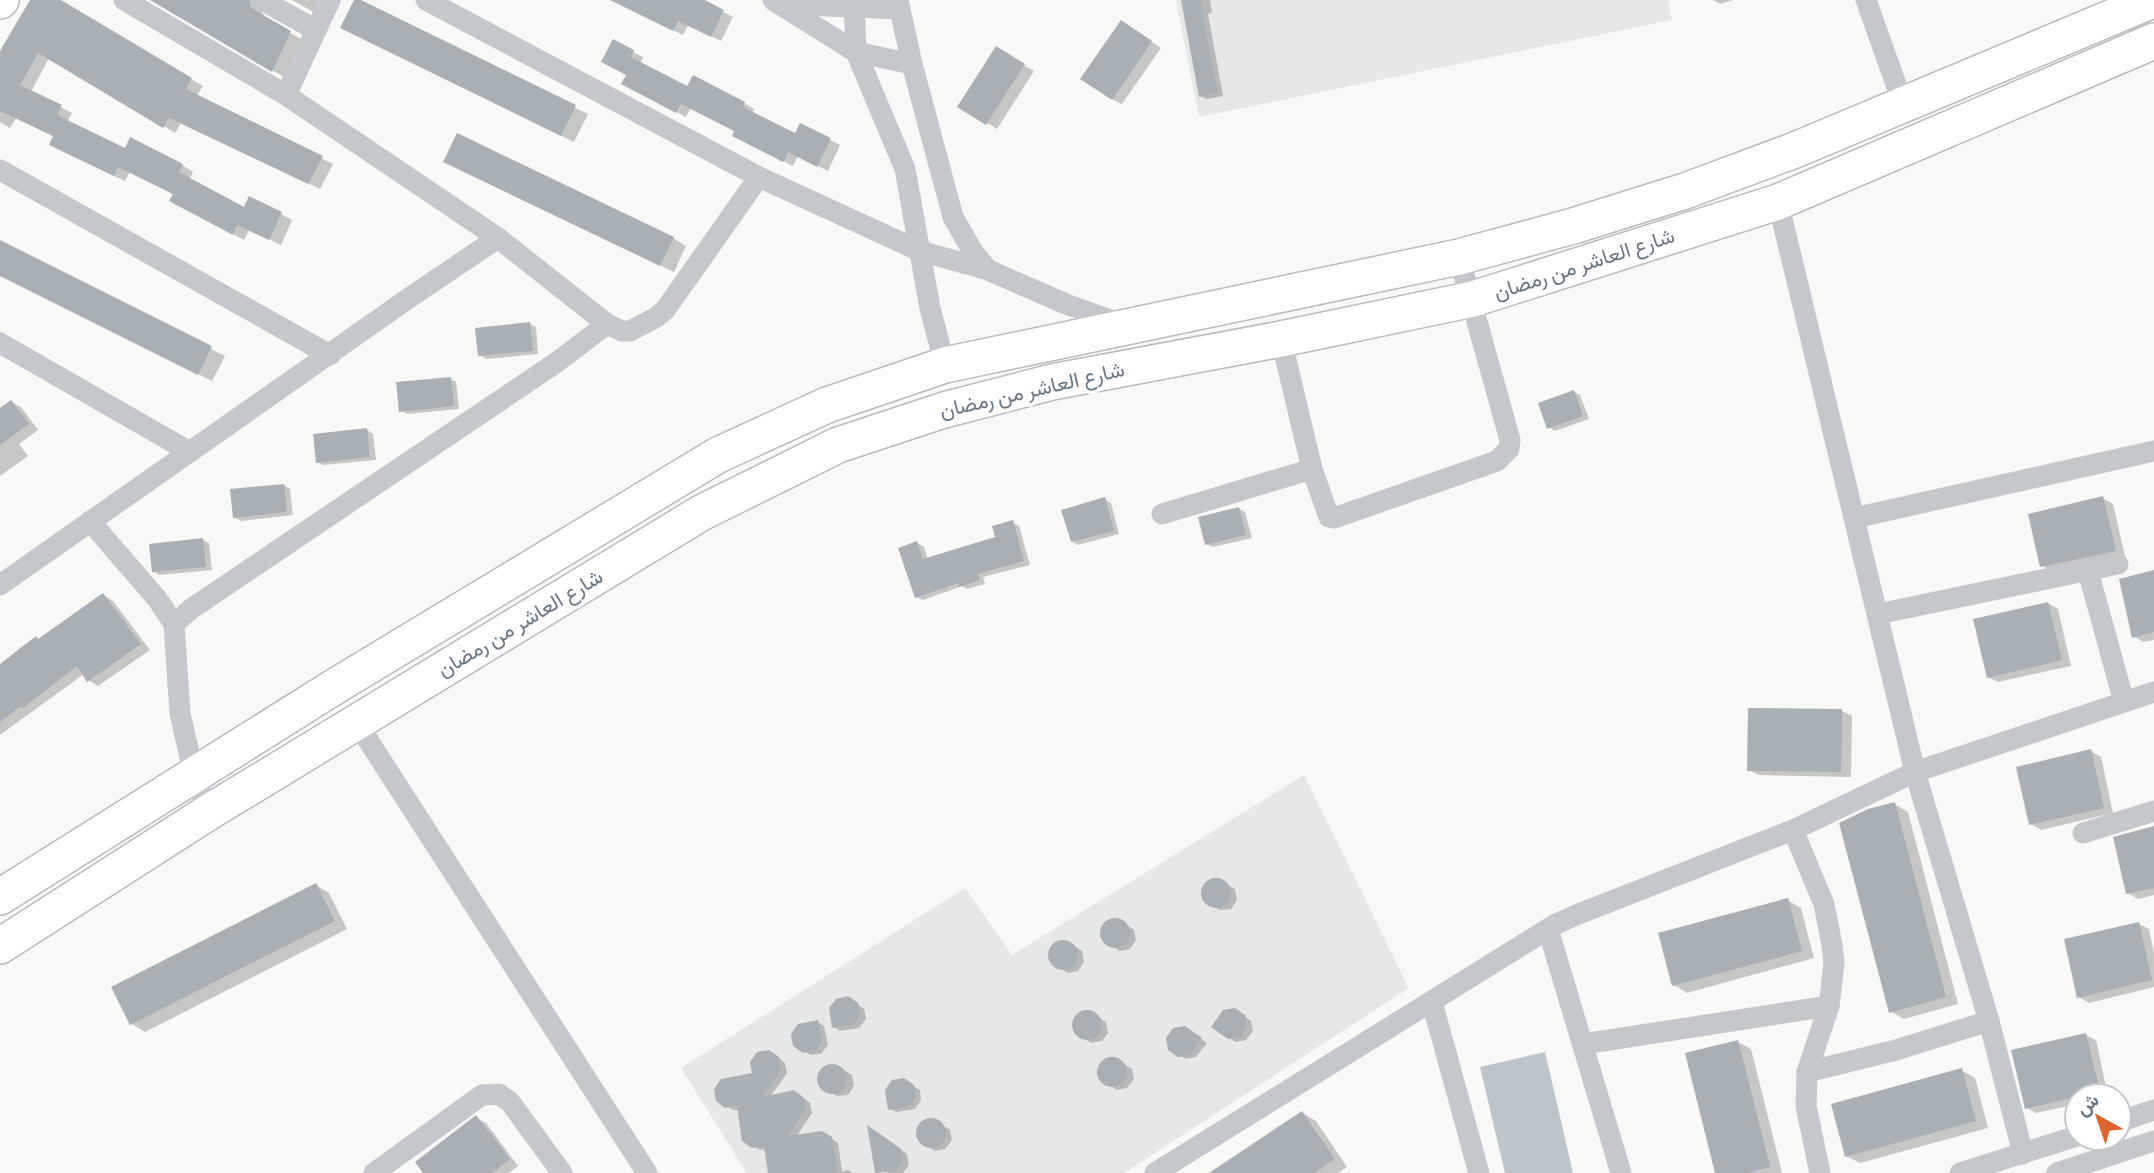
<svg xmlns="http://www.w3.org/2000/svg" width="2154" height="1173" font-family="'Source Sans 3',Vazirmatn,sans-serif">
<rect width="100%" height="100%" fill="#f8f8f6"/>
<g fill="#e6e7e7">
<path d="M1176 0H1668L1672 20 1199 117Z"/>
<path d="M1304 775 1409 988 1124 1173H747L681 1068 965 888 1012 955Z"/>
</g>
<path fill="#bcc5cb" d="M1545 1052 1573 1173H1505L1480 1067Z"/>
<g fill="#0003">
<path d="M32 0H57L203 86 196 97 333 164 320 189 181 123 175 133 49 58 31 92 72 113 67 122 126 150 182 165 193 172 190 179 245 209 250 198 281 214 292 220 281 245 249 230 244 240 183 207 175 194 130 172 125 181 62 151 55 137 16 118 10 128 0 122V54Z"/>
<path d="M153 0H262L260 9 266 19 301 39 284 77Z"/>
<path d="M292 0H321L315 13Z"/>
<path d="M356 0 588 114 574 142 356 35Z"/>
<path d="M627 0H701L733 17 721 41 688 25 683 35 634 11Z"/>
<path d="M1183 0H1210L1212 13 1208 14 1223 96 1207 99 1201 96Z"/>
<path d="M1713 0H1733L1720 4Z"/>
<path d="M1131 28 1161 48 1122 104 1112 99Z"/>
<path d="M613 42 643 57 640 64 687 88 744 103 754 109 752 113 796 135 801 125 840 145 828 171 798 156 793 166 744 141 737 131 691 108 686 117 633 89Z"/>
<path d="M996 49 1034 71 997 129 960 107Z"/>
<path d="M458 169 673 238 686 246 674 272Z"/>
<path d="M0 242 225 356 212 381 0 275Z"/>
<path d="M530 324 536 327 538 354 486 359 480 355Z"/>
<path d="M450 379 456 382 459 409 407 414 401 410Z"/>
<path d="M1574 392 1580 395 1589 419 1555 431 1549 427Z"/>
<path d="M11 402 21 407 38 430 19 444 28 456 0 476V410Z"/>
<path d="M367 430 373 434 376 460 323 465 317 462Z"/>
<path d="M284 485 290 489 293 515 241 521 234 517Z"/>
<path d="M2103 498 2113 504 2125 556 2052 571 2042 566Z"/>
<path d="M1104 499 1111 503 1119 534 1078 545 1072 541Z"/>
<path d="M1239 509 1245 512 1252 538 1213 547 1207 544Z"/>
<path d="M1012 522 1019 526 1030 565 983 577 985 584 967 589 962 586 923 600 916 597 917 543 924 547 928 560 997 538Z"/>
<path d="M203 540 209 543 212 570 159 575 153 571Z"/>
<path d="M2154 572V640L2143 642 2134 636Z"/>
<path d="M103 595 113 601 150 650 98 686 88 680 84 674 0 735V666Z"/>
<path d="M2048 603 2058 609 2071 666 1998 682 1988 677Z"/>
<path d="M1842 711 1852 716 1851 777 1759 775 1749 770Z"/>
<path d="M2091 751 2101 757 2113 813 2041 830 2031 824Z"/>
<path d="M1894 804 1908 812 1958 1004 1904 1019 1890 1011Z"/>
<path d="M2154 828V895L2138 899 2128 893Z"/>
<path d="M1219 879 1235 889 1237 900 1231 909 1220 910 1204 900 1202 890 1208 881Z"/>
<path d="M316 885 329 893 347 929 145 1032 132 1024Z"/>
<path d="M1787 900 1801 908 1814 958 1687 993 1674 985Z"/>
<path d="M1118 919 1134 930 1136 940 1130 949 1120 951 1103 940 1102 930 1108 921Z"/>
<path d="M2139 924 2149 929 2154 953V987L2089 1003 2079 997Z"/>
<path d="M1067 941 1082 951 1084 962 1078 971 1068 973 1051 962 1050 952 1056 943Z"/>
<path d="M855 1002 864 1009 866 1019 859 1028 840 1031 834 1027Z"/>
<path d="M1090 1012 1106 1022 1108 1033 1102 1041 1091 1043 1075 1033 1074 1022 1080 1013Z"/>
<path d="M1242 1014 1251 1021 1253 1031 1246 1040 1236 1042 1229 1038Z"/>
<path d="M818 1022 824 1026 828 1045 821 1054 811 1055 804 1051Z"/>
<path d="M1191 1032 1207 1043 1196 1057 1186 1059 1179 1055Z"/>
<path d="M2086 1035 2096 1040 2108 1096H2077V1104L2036 1113 2027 1108Z"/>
<path d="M1738 1042 1751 1049 1782 1173H1717Z"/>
<path d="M776 1056 785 1063 787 1073 770 1097 801 1096 810 1103 812 1113 796 1137 828 1136 838 1143 842 1171 848 1170 853 1173H770L766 1149 760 1150 753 1146 739 1110H733L717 1100 754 1075Z"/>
<path d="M1116 1058 1132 1069 1134 1079 1127 1088 1117 1090 1101 1079 1099 1069 1105 1060Z"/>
<path d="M836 1065 852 1075 854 1086 848 1095 837 1096 821 1086 819 1076 825 1067Z"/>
<path d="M1961 1070 1975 1078 1988 1128 1860 1163 1846 1156Z"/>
<path d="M910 1084 920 1090 921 1100 915 1109 896 1112 890 1109Z"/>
<path d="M1302 1113 1316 1121 1347 1167 1338 1173H1213Z"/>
<path d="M476 1118 486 1123 518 1166 509 1173H425Z"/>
<path d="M934 1120 950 1130 952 1140 945 1149 935 1151 919 1140 917 1130 923 1121Z"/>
<path d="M874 1130 907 1154 909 1165 903 1173H888L876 1165Z"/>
</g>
<g fill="#a8b0b6">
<path d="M30 0H61L192 78 186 89 323 156 308 184 169 118 163 128 38 53 20 85 62 105 57 115 125 148 130 137 183 164 179 172 244 207 249 196 282 212 269 240 237 225 233 235 169 201 173 194 118 167 114 176 49 145 53 136 0 111V51Z"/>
<path d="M150 0H249L250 6 256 11 291 31 272 72Z"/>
<path d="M354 0H361L576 105 561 136 340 28Z"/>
<path d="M610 0H705L724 10 711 37 678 21 673 31Z"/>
<path d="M1181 0H1200L1218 93 1199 97Z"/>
<path d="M1121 20 1152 41 1112 100 1080 79Z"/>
<path d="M613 39 634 50 631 57 687 86 693 75 745 102 743 107 795 133 800 123 831 138 817 167 788 152 783 162 732 136 734 131 681 104 676 113 621 84 626 75 601 62Z"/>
<path d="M996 46 1025 64 986 125 957 107Z"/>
<path d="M457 133 674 237 660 266 443 162Z"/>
<path d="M0 240 212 346 198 375 0 276Z"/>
<path d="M530 322 533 351 478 356 475 328Z"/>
<path d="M451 377 454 406 399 412 396 382Z"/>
<path d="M1574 390 1583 416 1547 429 1538 403Z"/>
<path d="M11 400 29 424 0 445V408Z"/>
<path d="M367 428 370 457 316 463 313 434Z"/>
<path d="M284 484 287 512 233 518 230 489Z"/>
<path d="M2103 496 2116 551 2040 567 2028 514Z"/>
<path d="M1105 497 1114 531 1071 542 1061 510Z"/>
<path d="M1239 507 1246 535 1205 545 1198 517Z"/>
<path d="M1013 520 1024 561 978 574 980 580 959 587 958 583 915 598 898 548 917 541 923 559 995 537 992 526Z"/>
<path d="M203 538 206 567 152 572 149 544Z"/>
<path d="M2154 570V632L2132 638 2119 579Z"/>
<path d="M103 593 141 644 87 682 77 666 23 708 21 706 0 722V664L36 636 38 639Z"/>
<path d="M2048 602 2062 660 1987 678 1973 619Z"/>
<path d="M1748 708 1842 709 1841 772 1747 771Z"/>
<path d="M2091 749 2104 808 2029 825 2016 767Z"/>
<path d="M1895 802 1946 997 1889 1013 1839 823 1868 809Z"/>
<path d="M2154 826V888L2126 894 2113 837Z"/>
<circle cx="1216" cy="893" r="15"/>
<path d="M316 883 335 921 130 1025 111 987Z"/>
<path d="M1788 898 1802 951 1672 986 1658 933Z"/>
<circle cx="1115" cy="933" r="15"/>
<path d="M2139 922 2152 980 2077 998 2064 939Z"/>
<circle cx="1063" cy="955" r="15"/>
<path d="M848 996 858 1003 860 1015 853 1025 832 1028 829 1008 836 999Z"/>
<path d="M1235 1008 1245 1015 1247 1027 1240 1037 1228 1039 1211 1027 1223 1010Z"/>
<circle cx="1087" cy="1025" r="15"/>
<path d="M818 1020 822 1041 815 1051 803 1053 793 1046 791 1034 798 1024Z"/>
<path d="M1185 1026 1202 1038 1190 1055 1178 1057 1168 1050 1166 1038 1173 1028Z"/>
<path d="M2086 1033 2100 1091 2025 1109 2011 1050Z"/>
<path d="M1738 1040 1770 1167 1748 1173H1715L1685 1053Z"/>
<path d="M769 1050 779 1057 781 1069 762 1097 794 1090 804 1098 806 1109 788 1136 822 1131 832 1137 838 1173H768L764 1146 752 1148 742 1141 737 1106 725 1108 716 1101 714 1089 721 1079 752 1073 750 1062 757 1052Z"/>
<circle cx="1112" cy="1072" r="15"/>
<circle cx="832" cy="1079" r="15"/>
<path d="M1962 1068 1976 1121 1845 1157 1831 1104Z"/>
<path d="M904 1078 914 1085 916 1096 909 1106 888 1110 885 1090 892 1080Z"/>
<path d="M1302 1111 1335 1159 1314 1173H1209Z"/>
<path d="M476 1115 510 1159 492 1173H423L415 1162Z"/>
<circle cx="931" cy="1133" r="15"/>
<path d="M867 1125 901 1149 903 1161 896 1171 875 1173Z"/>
</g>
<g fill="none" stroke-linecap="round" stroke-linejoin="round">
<defs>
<g id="primary">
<path d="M0 1 1 0"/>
<path d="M0 897 334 687 718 455 827 405 945 365 1459 257 1573 226 1685 191 1795 150 2153 0"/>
<path d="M0 946 209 812 701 513 838 445 944 410 1052 382 1281 339 1473 299 1778 202 2154 41"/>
</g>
</defs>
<use href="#primary" stroke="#b7bbbf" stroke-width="38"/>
<g stroke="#c4c7cb" stroke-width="21">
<path d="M124 0 286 95 498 238"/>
<path d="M262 0 316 30"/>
<path d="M426 0 759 177 920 251 988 270 1066 304 1124 325"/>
<path d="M773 0 856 52 912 64"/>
<path d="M854 0 856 52 905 169 930 308 945 365"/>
<path d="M898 0 912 64 953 217 973 252 988 270"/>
<path d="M1866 0 1903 104"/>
<path d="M781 4 900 9"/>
<path d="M286 95 330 0"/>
<path d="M0 170 330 355"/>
<path d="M1778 202 1915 772 1989 1021 2023 1154"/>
<path d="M1281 339 1312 469 1329 517 1334 518 1497 461 1509 449 1510 440 1459 257"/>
<path d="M0 343 190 452"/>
<path d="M1162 514 1312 469"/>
<path d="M1854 518 2154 451"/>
<path d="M90 521 158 600 174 624 180 713 194 775 209 812"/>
<path d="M2088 571 2124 702"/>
<path d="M0 585 409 298 498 238 607 324 622 331H630L655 318 665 310 759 177"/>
<path d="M1878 614 2118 564"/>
<path d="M174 624 191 609 557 362 607 324"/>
<path d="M357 723 647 1173"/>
<path d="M2083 833 2154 811"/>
<path d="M1548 929 1621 1173"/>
<path d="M1432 1002 1479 1173"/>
<path d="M1583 1044 1829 1006"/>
<path d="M1807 1072 1896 1050 1989 1021"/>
<path d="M2119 1122 2154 1110"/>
<path d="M374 1173 482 1095 499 1094 510 1102 562 1173"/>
<path d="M1155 1173 1556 924 1576 915 1793 830"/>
<path d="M1820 1173 1806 1106 1807 1072 1829 1006 1834 963 1832 945 1824 904 1793 830 1915 772 2154 692"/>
<path d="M1960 1173 2077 1136"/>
<path d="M2057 1173 2154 1141"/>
</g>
<use href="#primary" stroke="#fff" stroke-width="35"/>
</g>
<g text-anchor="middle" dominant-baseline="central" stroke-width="7" stroke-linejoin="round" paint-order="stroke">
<g font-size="21" fill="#687685" stroke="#fff">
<text transform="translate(1584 264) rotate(-18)">شارع العاشر من رمضان</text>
<text transform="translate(1032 390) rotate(-13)">شارع العاشر من رمضان</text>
<text transform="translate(520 623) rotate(-31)">شارع العاشر من رمضان</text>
</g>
</g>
<g transform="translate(2098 1117) rotate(320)"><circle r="33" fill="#ffffff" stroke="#c3c8ce" stroke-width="2"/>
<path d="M0-5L12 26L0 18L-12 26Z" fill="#dd6531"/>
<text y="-10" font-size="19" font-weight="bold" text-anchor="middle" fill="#687685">ش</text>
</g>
</svg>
